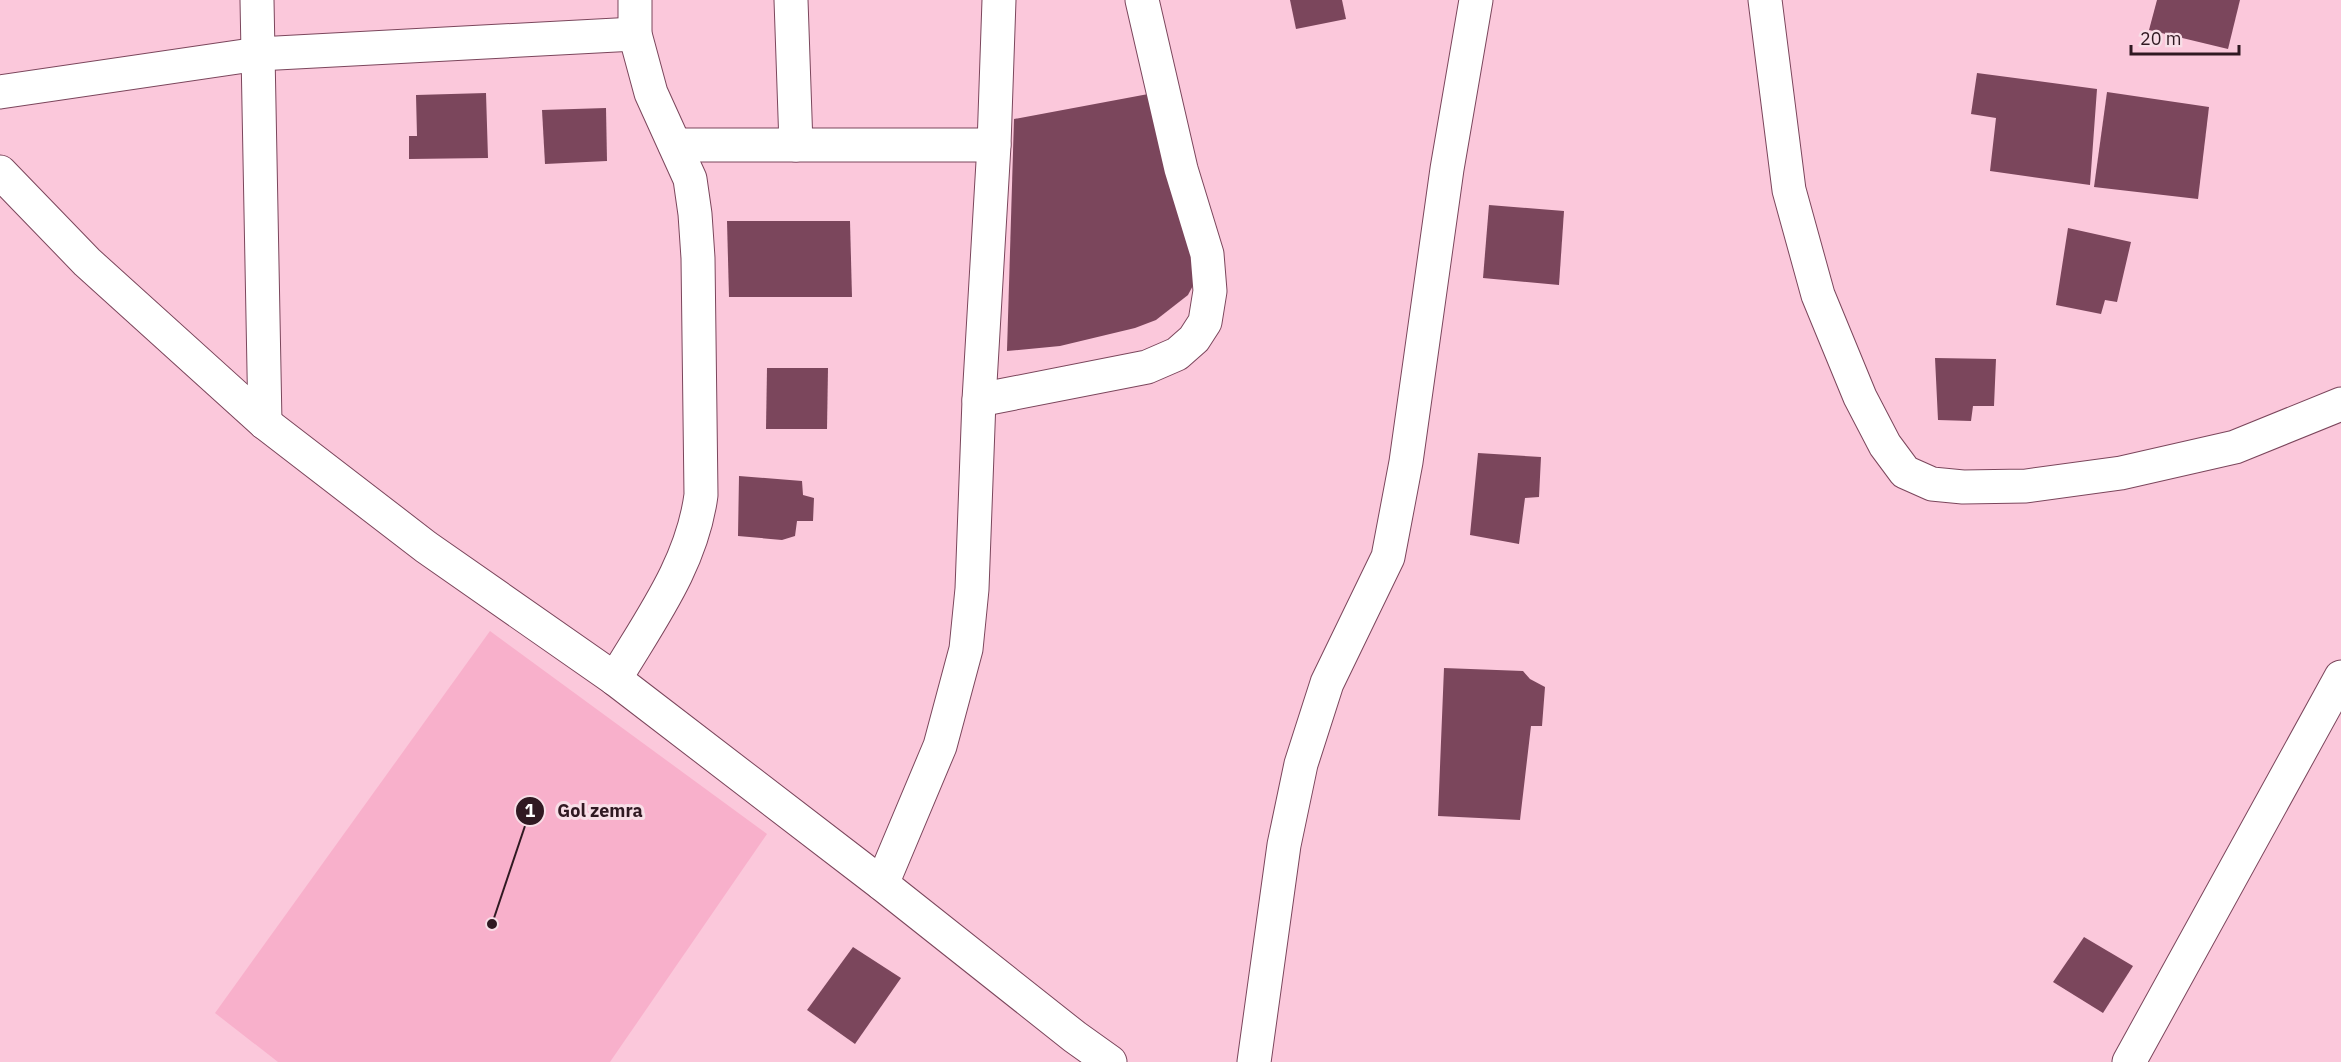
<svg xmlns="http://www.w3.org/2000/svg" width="2341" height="1062" font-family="'IBM Plex Sans',sans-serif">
<rect width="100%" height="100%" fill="#fbc8db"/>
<path fill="#f8b0cb" d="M490 631 767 834 610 1062H278L215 1013Z"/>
<g fill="#7b465c">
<path d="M1290 0H1342L1346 19 1296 29Z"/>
<path d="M2157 0H2240L2228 49 2149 30Z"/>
<path d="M1977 73 2097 89 2090 185 1990 171 1996 118 1971 114Z"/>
<path d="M1159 92 1197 278 1188 295 1156 320 1135 328 1060 346 1007 351 1014 119Z"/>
<path d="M2107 92 2209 107 2198 199 2094 187Z"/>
<path d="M486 93 488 158 409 159V136H417L416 95Z"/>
<path d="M606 108 607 161 545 164 542 110Z"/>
<path d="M1489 205 1564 211 1559 285 1483 278Z"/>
<path d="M727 221H850L852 297H729Z"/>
<path d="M2068 228 2131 242 2117 302 2105 300 2101 314 2056 305Z"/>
<path d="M1935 358 1996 359 1994 406H1973L1971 421 1938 420Z"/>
<path d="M767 368H828L827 429H766Z"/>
<path d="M1478 453 1541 457 1539 497 1525 498 1519 544 1470 535Z"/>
<path d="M739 476 802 481 803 495 814 498 813 521H797L795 536 782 540 738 536Z"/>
<path d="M1444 668 1523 671 1530 679 1545 687 1542 726H1531L1520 820 1438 816Z"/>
<path d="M2084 937 2133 966 2103 1013 2053 982Z"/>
<path d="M853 947 901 978 855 1044 807 1010Z"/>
</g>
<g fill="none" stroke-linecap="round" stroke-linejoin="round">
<defs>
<g id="street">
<path d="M257 0 265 423"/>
<path d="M791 0 796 145"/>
<path d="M1765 0 1789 190 1818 295 1860 397 1885 445 1905 472 1932 484 1963 487 2026 486 2121 473 2235 447 2341 404"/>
<path d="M0 92 258 54 635 34"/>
<path d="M675 145H994"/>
<path d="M0 172 87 262 265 423 426 547 615 679 882 884 1075 1037 1110 1062"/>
<path d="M979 400 1147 367 1177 354 1194 339 1205 322 1210 291 1207 254 1181 169 1142 0"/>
<path d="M615 679C650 620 692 564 701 495L698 258 695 214 690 179 651 93 635 34V0"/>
<path d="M882 884 940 746 966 649 972 589 979 400 994 145 999 0"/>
<path d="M1254 1062 1284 845 1301 764 1327 683 1388 557 1406 462 1447 169 1476 0"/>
<path d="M2129 1062 2341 677"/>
</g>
</defs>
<use href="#street" stroke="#7b465c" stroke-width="35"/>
<use href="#street" stroke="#fff" stroke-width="33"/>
</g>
<path fill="none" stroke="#301922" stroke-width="2" d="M492 924L530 811"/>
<g fill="#301922" stroke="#f8dee7" stroke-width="2">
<circle cx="492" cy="924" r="6"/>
<circle cx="530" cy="811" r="15"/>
</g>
<g font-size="18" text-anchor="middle" font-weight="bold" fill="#fff">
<text x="530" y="817">1</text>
</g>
<g font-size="18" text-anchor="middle" font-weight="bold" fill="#301922" stroke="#f8dee7" stroke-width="6" stroke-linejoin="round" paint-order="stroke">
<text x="600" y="817">Gol zemra</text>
</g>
<path d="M2131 45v9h108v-9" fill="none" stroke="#301922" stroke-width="3"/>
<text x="2140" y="45" font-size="18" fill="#301922" stroke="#f8dee7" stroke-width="4.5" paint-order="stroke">20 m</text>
</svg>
